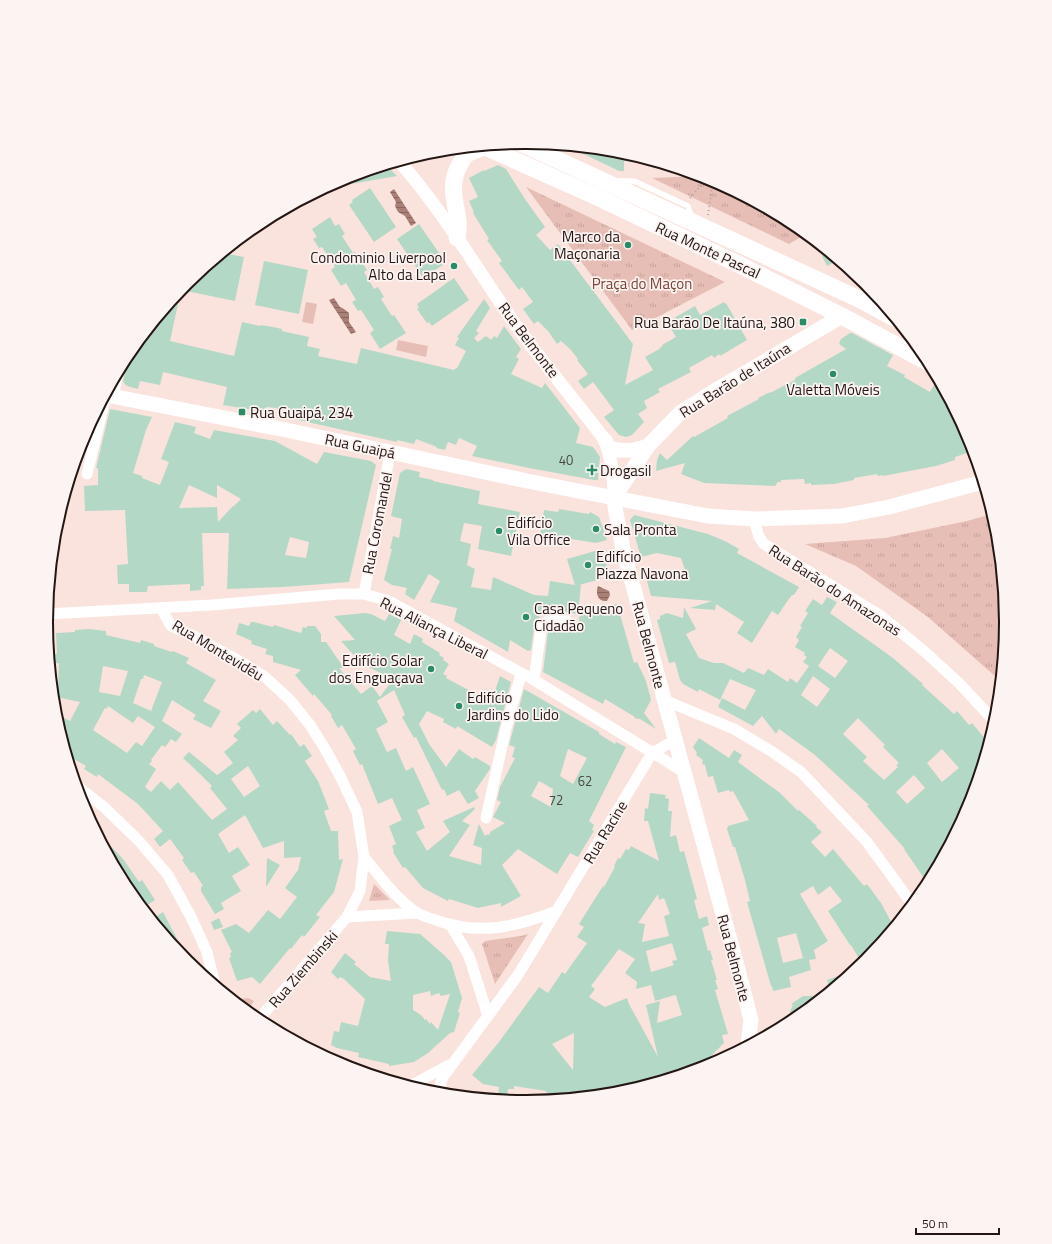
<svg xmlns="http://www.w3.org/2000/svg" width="1052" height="1244" font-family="'Titillium Web',sans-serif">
<defs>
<pattern id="park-tufts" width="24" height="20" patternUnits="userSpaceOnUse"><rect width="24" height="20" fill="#e7beb5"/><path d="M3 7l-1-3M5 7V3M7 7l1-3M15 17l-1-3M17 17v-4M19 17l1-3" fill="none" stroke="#c6a39b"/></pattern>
<pattern id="water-rules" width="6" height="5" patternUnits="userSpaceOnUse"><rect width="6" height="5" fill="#a97f76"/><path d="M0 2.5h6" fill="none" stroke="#896760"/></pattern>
</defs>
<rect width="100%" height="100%" fill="#fae3dd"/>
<g fill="#e7beb5">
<path d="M306 302 317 304 313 324 302 322Z"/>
<path d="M398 340 428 346 426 357 396 350Z"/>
</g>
<g fill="url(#park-tufts)">
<path d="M701 176 710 179 793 223 806 234 789 244 652 178Z"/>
<path d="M526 187 725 282 632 330Z"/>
<path d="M992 514 997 529 1006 622 1000 682 996 677 928 617 856 566 805 544 885 538 967 521Z"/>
<path d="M374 884 390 900 369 901Z"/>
<path d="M528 934 495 984 482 944 485 941 521 936Z"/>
<path d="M248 998 254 1001 247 1011 241 1006 239 999Z"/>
</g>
<g fill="url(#water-rules)">
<path d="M394 189 416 223 411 226 405 216 398 212 395 206 396 202 390 192Z"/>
<path d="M334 298 340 307 344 309 349 313V322L356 332 351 334 329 300Z"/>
<path d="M598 586 609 591 610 595 607 601C598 602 595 594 598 586Z"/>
</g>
<g fill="#b4d8c6" fill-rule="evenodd">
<path d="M569 146 620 151 643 158V160L624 161V171H619L569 147Z"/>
<path d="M386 165 397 176 334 187 333 184 343 178Z"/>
<path d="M498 165 506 169 525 199 545 227 536 235 550 250 558 244 633 344 625 385 653 370 645 357 661 348 660 347 663 346 662 345 676 337 667 322 695 306 700 315 724 302 725 304 726 303 747 340 720 356 719 354 714 358 712 355 689 368 691 372 658 389 660 392 644 401 647 408 638 414 644 422 632 435 626 437 619 435 604 417 614 410 593 382 584 389 578 381 588 374 577 360 578 359 571 350 561 341 557 344 548 331 538 321 534 324 523 309 533 302 522 287 519 290 499 263 502 261 487 240 489 239 473 213 474 212 469 201 478 197 469 178 484 170V171Z"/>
<path d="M370 188 396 227 374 242 349 205 353 202 352 200Z"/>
<path d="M330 217 335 226 339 224 345 234 342 236 353 253 355 252 367 270 364 272 374 289 378 287 384 297 381 299 392 316 394 315 406 333 380 349 370 333 374 330 361 310 358 311 352 302 356 300 346 283 341 286 331 270 335 267 322 247 319 248 313 239 317 237 312 229Z"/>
<path d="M419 224 446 263 427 275 426 274 422 276 397 239Z"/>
<path d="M814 240 834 257 838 260 827 266Z"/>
<path d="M223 253 244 257 235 301 181 290 170 341 234 356 242 322 260 326 261 325 273 327 282 329V331L309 337 307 346 320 349 318 356 357 364 361 348 454 370 456 368H457L466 351 455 345 459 338 457 337 484 299 490 308 476 331 479 333 474 338 478 342 486 336 491 340 494 336 497 338 504 326 521 349 516 357 519 359 511 374 542 388 545 383 556 397 580 428 576 443 593 447 600 457 598 480H594L529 468 472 456 477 446 459 438 456 445 448 442 445 450 436 448 437 447 416 439 414 444 397 440V442L285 417 286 411 276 408 266 407 265 412 223 405 227 387 163 372 160 385 140 381 138 389 127 386 123 382 130 351 187 282Z"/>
<path d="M264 261 308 270 299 314 255 305Z"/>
<path d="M454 278 469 300 432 326 429 322 427 323 417 309 419 308 417 304Z"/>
<path d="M850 333H852L893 355 887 366 905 375 904 377 930 392 934 385 944 390 970 439 973 451 955 457V460L936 466 883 476V475L878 476 877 474 854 478V480L834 484 811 485V483L805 484 804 479 781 480V482H778L775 486 704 483 681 474 685 463 656 471 657 460 660 453 667 460 693 436 694 437 728 418 727 416 759 399 758 398 768 393 772 392 795 380V378L846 349 839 344 841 339Z"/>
<path d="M110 409 152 417 146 430 133 473 142 476V478L160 485 169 462 161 459 175 422 196 427 194 433 210 439 214 430 275 441 317 464 324 452 371 461 376 465 349 582 283 587 227 589 229 533H202L204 586H201V590L190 591V584L148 586 147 592H129V584H118L117 565 128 564 125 510 85 511 84 486 98 485V468H96ZM189 485 217 498V485L241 499 234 506H235H233L218 522 217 507 179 508ZM290 537 309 542 306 558 285 555Z"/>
<path d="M406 469 420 472 419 477 433 480V481L480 491 478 504 520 512 511 556 478 549 482 526 464 523 460 541 471 544 467 565 475 569 471 587 491 590 493 577 534 595 548 596 550 581 575 585 567 559 602 549 608 571 599 573 601 579 579 585H581L578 614 542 608 539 619 534 628 531 650 528 651 510 640 508 652 454 621 457 608 430 602 440 581 429 574 414 600 405 594 407 588 392 585 384 580 392 549H390L393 536 399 538 402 519 391 516 400 473Z"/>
<path d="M559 509 589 514 590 512 599 517 607 540 596 543 540 534 544 510 558 512Z"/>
<path d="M634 515 708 534 725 541 739 549 737 553 799 587 794 595H792L786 603 778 615 772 611 752 643 737 633 744 622 716 604 715 610 690 608 712 601 651 596 646 577 664 576 686 573 681 558 657 553 641 557 630 520Z"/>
<path d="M827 597 837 602 830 613 893 658 923 684 922 685 954 714 957 711 969 725 972 723 987 741 982 745 986 751 969 806 928 884 904 849H905L867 806 869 805 815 755 779 729 776 734 762 716 753 726 718 707 722 698 745 710 756 690 730 679 720 700 699 689 698 692 683 684 680 680 675 662 669 663 657 620 660 619V616L667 613 683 618 684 607 696 629 686 634 699 658 714 663H723L744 673 748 668 764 675 768 669 788 682 790 678 797 683 809 666 803 662 807 657 804 655 805 653 795 647 799 640 796 637 802 627 800 626 808 613 805 611 813 599 822 605ZM830 648 848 661 835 678 818 666ZM813 676 830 689 817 707 801 695ZM858 718 885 745 883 747 899 763 896 765 898 767 884 780 863 761 867 757 843 734ZM942 749 959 768 942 782 927 763ZM914 775 925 788 907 804 896 792Z"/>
<path d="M617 604 634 663 637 662 646 681 651 700 644 713 656 729 640 719 634 718 635 717 605 699 603 704 543 672 548 631 550 628 577 632 580 614Z"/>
<path d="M365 613 371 614 385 621 389 614 401 620 394 635 410 644 414 634 423 639 422 642 440 653 439 655 444 658 443 660 449 664 443 674 447 676 446 678 491 702 500 676 511 682 496 740 492 747 457 726 456 729 443 722 444 719 427 711 419 724 429 744 446 767 459 749 473 759 475 757 490 766V769L475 791 479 798 468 804 459 790 447 796 444 789 442 790 416 737 414 738 402 717 405 715 394 690 377 701 388 722 376 729 387 752 396 748 406 771 413 767 430 804 417 810 425 828 416 832 427 851 450 832 443 821 474 807 475 809 462 821 470 825 449 856 481 865 482 848 473 845 479 824 485 836 488 834 490 835V832L505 823 493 817 501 802 497 800 500 787 515 758 512 757 515 747 509 745 524 689 599 732V734L615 744 616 742 626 747 589 821 594 825 592 830 594 831 578 857 570 853 557 874 518 849 502 865 521 896 501 907V903L478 908 449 899 448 901 423 888 405 867 403 868 393 852 394 851 392 846 396 844 389 826 402 820 392 798 378 804 362 764 360 765 353 751 356 749 342 725 338 728 331 716 332 715 314 694 313 696 295 675 301 670 273 662V656L265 654 267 649 251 644 252 641 236 634 239 623 249 626 251 622H254L273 627 274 625 301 633 303 627 307 628V626H315L321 634V642H326L344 668H339L361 694 372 686 380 697 393 679 362 664 341 641 355 640 334 616ZM568 749 587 758 573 784 560 776ZM539 781 553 789 551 807 531 796Z"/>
<path d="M89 629 106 631V635L140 643 141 640 154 644V646L172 652 173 651 189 658 186 663 216 680 203 701 221 711 211 728 193 719 196 715 172 700 162 721 182 734 176 742 171 739 165 747 162 745 151 760 152 761 149 764 156 769 145 787 151 792 161 781 170 790 178 782 212 820 227 809 210 788 212 786 198 772 183 758 189 752 217 775 220 773 233 763 224 752 238 740 233 736 241 728 237 724 253 710 256 713 260 709 273 725 277 721 290 735 291 734 300 747 304 744 312 756 305 761 318 781 329 809 324 811 331 831H338L339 860 343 859 334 892 316 915 320 917 304 937 302 935 291 949 290 948 260 984 252 977 237 981 229 958 231 957 230 953 232 952 221 930 236 924 249 933 268 910 280 919 297 897 285 888 298 870 301 857 284 858V841L263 848 245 815 218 834 229 853 238 847 250 865 232 876 241 891 221 903 224 909 215 914 201 891V887L203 886 194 872 191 873 182 860 184 858 170 839 160 847 154 839 163 831 138 804 98 774 97 777 84 769 86 766 67 755 55 713 70 721 80 702 61 698 55 710 53 688 58 689 59 663 50 664 49 654H57L56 633 75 632V630ZM103 666 128 671 120 696 99 692ZM144 675 162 682 151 711 133 703 141 679H143ZM108 706 133 723 138 716 155 727 142 746 136 742 127 753 93 730 105 708 107 709ZM248 766 260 786 244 797 231 779Z"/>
<path d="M699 738 729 758 734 750 742 755 738 762 780 793 798 811 799 810 817 826 816 827 822 832 811 842 825 857 833 849 864 886 867 884 881 903 894 927 862 964 851 945H850L828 911 842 901 830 886 818 895 813 886 800 894 828 941 814 950 816 959 809 960 811 970 789 977 791 987 773 991 772 986H771L747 902 750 901 745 880 735 847H733L727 829 728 826 749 820 733 791 730 792 729 790 718 793 713 776 708 777 705 765 702 764 703 760 696 755 697 753 693 747ZM796 933 803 958 783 963 777 938Z"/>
<path d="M650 793 666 795 665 798 669 799 668 811H672L670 837 676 835 680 852 684 851 697 899 694 900 699 919 707 916 709 925 702 928 708 951 710 950 713 960H711L717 980H715L718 989 715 990 728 1034 722 1035 724 1043 706 1061 709 1066 619 1093 570 1096 551 1094 546 1092V1091L514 1086V1089H508L507 1096 498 1094 499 1087 483 1084 472 1075 499 1042 539 987 548 993 562 972 565 974 587 943 577 937 584 927 579 924 603 886 604 887 615 867 614 866 618 858 620 859 626 849 629 850 631 846 659 861 648 821H644L645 808 648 809ZM658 894 659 900 664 898 670 914 664 916 669 936 642 942 645 924 638 923ZM672 943 677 960 672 961 674 965 651 972 646 951ZM619 949 635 959 625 973 637 982 636 989 651 985 655 1001 675 995 676 996 682 1015 657 1023 660 1001 646 1005 658 1057 629 1004 627 998 605 1007 589 997 595 989 591 986ZM574 1033 573 1070 552 1044Z"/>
<path d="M102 837 123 859 139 882 142 880 155 900 143 908 127 888 100 839Z"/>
<path d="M267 858 280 865 266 887Z"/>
<path d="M163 912 184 952 181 954 152 919Z"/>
<path d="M219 918 223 927 214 930 211 922Z"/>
<path d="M387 931 420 934 443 954 451 962 462 998 458 1012 460 1013 454 1032 450 1033 428 1053 414 1062 389 1066V1064L358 1057 359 1053 337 1048 331 1045 334 1031 339 1032 341 1022 358 1026 365 999 344 979 340 977 338 979 331 972 345 953 356 962 354 964 370 977 391 981 388 961 389 944H385ZM430 991 431 996 439 993 441 996 450 994 438 1030 431 1022 430 1024 426 1019 425 1020 421 1015 413 1010V995Z"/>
<path d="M852 971 853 972 830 991 827 980Z"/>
<path d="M803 996H812L819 1000 808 1008 802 1007V1013L791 1022 790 1011 793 1005 791 1004Z"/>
</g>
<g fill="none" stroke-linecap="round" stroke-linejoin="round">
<g stroke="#b6a29d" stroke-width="2" stroke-dasharray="1 3" stroke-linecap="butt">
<path d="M690 198 707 178"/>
<path d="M708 215 713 180"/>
</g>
<path stroke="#fff" stroke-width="5.5" d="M617 181H634L688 206 692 218"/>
<g stroke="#fff" stroke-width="11">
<path d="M87 474 106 395"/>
<path d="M754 519 759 537 764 544 881 616 924 651 960 684 995 722"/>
<path d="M364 594 390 453"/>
<path d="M161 608 171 626 194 636 243 663 265 677 290 700 310 725 324 747 340 776 357 812 364 857 360 891 347 917 258 1020"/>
<path d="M47 614 212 605 339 594H364L389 601 534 680 684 772"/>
<path d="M534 680 541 629C546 617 556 620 567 621"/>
<path d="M664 700 734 729 771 751 801 772 867 842 912 904"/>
<path d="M652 753 675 740"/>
<path d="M77 786 104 807 138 840 168 875 191 917 207 952 215 985"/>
<path d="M486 818 506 728 521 674"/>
<path d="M364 857C380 876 395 898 416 912 422 916 429 918 436 920 479 936 515 927 557 911"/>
<path d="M347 917 417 913"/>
<path d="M451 926 469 956 488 1016"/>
<path d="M410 1086 449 1065"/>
<path d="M440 1094 441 1082 443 1077 518 975 652 753"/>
</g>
<g stroke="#fff" stroke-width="13">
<path d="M399 161C444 212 478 271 517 327 545 365 576 402 605 440 612 460 614 476 614 498"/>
<path d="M112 396 117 374"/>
</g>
<g stroke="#fff" stroke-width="15">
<path d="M106 395 286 430 527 481 708 516 754 519 842 516 889 507 983 482"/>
<path d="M605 440 609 448C623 452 634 451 648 446"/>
<path d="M614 498 616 513 623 549 735 958 751 1020 748 1045"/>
<path d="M614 498 648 446 680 413 711 393 842 316"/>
</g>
<g stroke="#fff" stroke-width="17">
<path d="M521 143 861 300 894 318"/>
<path d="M483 146 595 196 738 264 842 316 929 363"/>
<path d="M457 238C463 212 444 192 460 164 462 161 464 156 467 154 472 151 479 149 485 147"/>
</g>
</g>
<g fill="#298c66" stroke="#fcf4f2" stroke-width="1.5">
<circle cx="628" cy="245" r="4"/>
<circle cx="454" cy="266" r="4"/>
<rect x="799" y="318" width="8" height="8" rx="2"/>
<circle cx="833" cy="374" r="4"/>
<rect x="238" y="408" width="8" height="8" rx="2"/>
<path d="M590 464h4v4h4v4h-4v4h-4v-4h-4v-4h4z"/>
<circle cx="596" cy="529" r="4"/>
<circle cx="499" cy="531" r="4"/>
<circle cx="588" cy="565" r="4"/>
<circle cx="526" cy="617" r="4"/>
<circle cx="431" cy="669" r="4"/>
<circle cx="459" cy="706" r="4"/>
</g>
<g text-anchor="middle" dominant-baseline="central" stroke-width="3.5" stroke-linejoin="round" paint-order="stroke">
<g font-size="13" fill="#484640">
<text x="566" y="460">40</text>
<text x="585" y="781">62</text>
<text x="556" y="800">72</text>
</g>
<g font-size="15" fill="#241613" stroke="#fcf4f2" text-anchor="start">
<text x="620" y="236" text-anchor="end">Marco da<tspan x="620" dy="17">Maçonaria</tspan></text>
<text x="446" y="257" text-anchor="end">Condominio Liverpool<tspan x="446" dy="17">Alto da Lapa</tspan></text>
<text x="795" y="322" text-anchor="end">Rua Barão De Itaúna, 380</text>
<text x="833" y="389" text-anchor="middle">Valetta Móveis</text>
<text x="250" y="412">Rua Guaipá, 234</text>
<text x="600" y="470">Drogasil</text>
<text x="507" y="522">Edifício<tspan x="507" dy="17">Vila Office</tspan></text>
<text x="604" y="529">Sala Pronta</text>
<text x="596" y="556">Edifício<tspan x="596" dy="17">Piazza Navona</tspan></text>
<text x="534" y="608">Casa Pequeno<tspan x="534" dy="17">Cidadão</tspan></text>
<text x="423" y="660" text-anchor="end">Edifício Solar<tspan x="423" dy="17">dos Enguaçava</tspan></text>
<text x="467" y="697">Edifício<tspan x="467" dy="17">Jardins do Lido</tspan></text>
</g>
<g font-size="15" fill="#241613" stroke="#fcf4f2">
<text transform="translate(708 250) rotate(25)">Rua Monte Pascal</text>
<text transform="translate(529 340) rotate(53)">Rua Belmonte</text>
<text transform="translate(735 380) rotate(-32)">Rua Barão de Itaúna</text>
<text transform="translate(360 446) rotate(12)">Rua Guaipá</text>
<text transform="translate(377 523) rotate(-79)">Rua Coromandel</text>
<text transform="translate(835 590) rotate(33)">Rua Barão do Amazonas</text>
<text transform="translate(434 628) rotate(27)">Rua Aliança Liberal</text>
<text transform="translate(649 645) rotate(75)">Rua Belmonte</text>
<text transform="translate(218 650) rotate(31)">Rua Montevidéu</text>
<text transform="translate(605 832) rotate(-59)">Rua Racine</text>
<text transform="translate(734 958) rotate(75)">Rua Belmonte</text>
<text transform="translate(303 969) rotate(-49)">Rua Ziembinski</text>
</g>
<g font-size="15" fill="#7d4337" stroke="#fcf4f2">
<text x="642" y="283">Praça do Maçon</text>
</g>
</g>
<path d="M0 0H1052V1244H0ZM53 622a473 473 0 1 1 946 0a473 473 0 1 1-946 0Z" fill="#fcf4f2" fill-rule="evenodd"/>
<path fill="none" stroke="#241613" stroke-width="2" d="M53 622a473 473 0 1 1 946 0a473 473 0 1 1-946 0Z"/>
<path d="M916 1228v6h83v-6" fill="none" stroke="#241613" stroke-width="2"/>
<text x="922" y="1228" font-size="12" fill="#241613" stroke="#fcf4f2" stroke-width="3" paint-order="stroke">50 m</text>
</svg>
